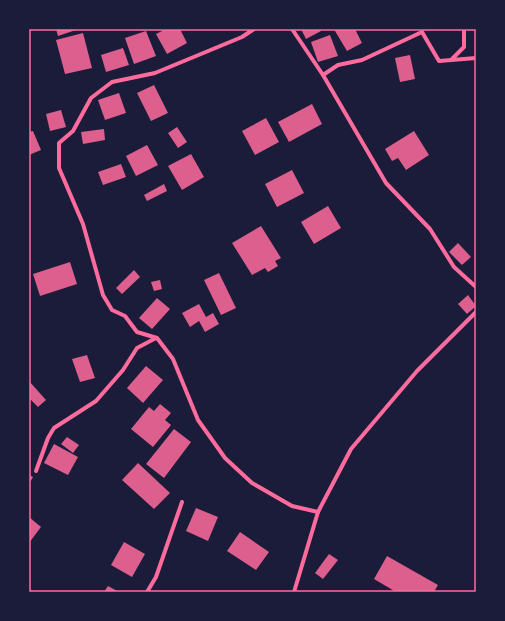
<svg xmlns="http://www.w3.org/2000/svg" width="505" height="621" font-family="Overpass,sans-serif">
<rect width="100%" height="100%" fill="#1b1b3a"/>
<g fill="#dd5f8e">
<path d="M56 29H79L58 36Z"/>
<path d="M166 29H180L187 43 167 54 156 34Z"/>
<path d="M301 29H320L321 31 306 39Z"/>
<path d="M339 29H355L362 43 347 51 335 31Z"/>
<path d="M146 31 156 56 134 64 125 38Z"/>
<path d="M83 33 92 68 65 74 56 40Z"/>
<path d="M330 35 338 56 318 62 311 42Z"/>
<path d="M123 48 129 65 106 72 101 55Z"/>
<path d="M410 55 415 79 400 82 395 58Z"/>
<path d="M154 85 168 113 151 121 137 93Z"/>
<path d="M119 93 126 113 105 120 98 100Z"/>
<path d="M312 104 322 124 289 142 278 122Z"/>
<path d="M61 110 66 127 50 131 46 114Z"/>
<path d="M266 118 279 142 255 155 242 131Z"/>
<path d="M177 127 187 142 178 148 168 133Z"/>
<path d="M104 129 105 140 83 144 81 132Z"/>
<path d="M33 131 41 150 29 155V132Z"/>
<path d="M414 131 429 155 406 170 398 158 392 161 385 149Z"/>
<path d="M147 145 158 165 136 176 126 156Z"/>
<path d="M191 154 204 177 182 190 168 166Z"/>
<path d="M121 164 126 177 103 185 98 172Z"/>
<path d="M292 170 304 193 277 207 265 184Z"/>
<path d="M164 184 167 191 147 201 144 195Z"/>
<path d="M328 206 341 228 314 244 301 222Z"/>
<path d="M261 226 281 258 275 261 278 266 268 272 265 268 252 275 232 243Z"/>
<path d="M458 243 471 257 462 265 449 252Z"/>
<path d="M70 262 77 284 40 296 33 274Z"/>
<path d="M134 270 140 277 122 294 116 288Z"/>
<path d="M219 273 236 308 221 315 204 280Z"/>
<path d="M160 280 162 289 154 291 151 282Z"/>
<path d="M468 295 476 306 467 314 458 304Z"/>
<path d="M157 298 170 309 152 329 139 318Z"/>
<path d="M199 304 206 317 213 313 219 324 205 332 199 321 190 327 182 313Z"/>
<path d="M87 355 95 378 80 382 72 359Z"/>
<path d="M146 366 163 380 143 403 127 388Z"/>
<path d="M29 381 46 400 38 407 29 398Z"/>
<path d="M160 404 171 413 165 420 171 425 153 447 131 429 149 407 154 411Z"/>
<path d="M174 429 191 442 164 478 146 464Z"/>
<path d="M67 437 79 445 73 453 61 444Z"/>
<path d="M54 444 78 457 68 475 44 463Z"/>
<path d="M138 463 170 493 154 509 122 480Z"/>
<path d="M29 475 33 477 29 484Z"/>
<path d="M196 508 218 517 208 541 186 531Z"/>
<path d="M29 517 41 527 29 543Z"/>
<path d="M240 532 269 552 256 570 227 551Z"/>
<path d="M124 542 145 554 132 577 111 565Z"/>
<path d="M329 554 338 560 323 579 315 573Z"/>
<path d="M387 556 438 585 434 592H396L374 579Z"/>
<path d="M108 586 119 592H104Z"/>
</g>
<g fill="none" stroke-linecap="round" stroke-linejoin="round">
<g stroke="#ff6b9d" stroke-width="4">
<path d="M254 29 242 37 155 73 112 82 91 98 73 131 59 143V168L83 224 103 295 112 310 125 316 137 332 157 338 173 359 198 420 225 458 252 483 292 506 318 512"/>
<path d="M292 29 323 75 386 183 430 229 454 267 476 287"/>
<path d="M452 59 464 47V29"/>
<path d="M323 75 338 65 362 60 422 32 439 61 476 58"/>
<path d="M36 471 48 438 54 428 96 401 123 370 137 348 156 338"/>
<path d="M29 592H30"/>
<path d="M147 592 156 577 182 502"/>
<path d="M294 592 318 512 351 449 417 371 476 312"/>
</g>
</g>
<rect width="505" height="621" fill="none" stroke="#1b1b3a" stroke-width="60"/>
<rect x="30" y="30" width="445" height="561" fill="none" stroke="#ff6b9d" stroke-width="1.5"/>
</svg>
